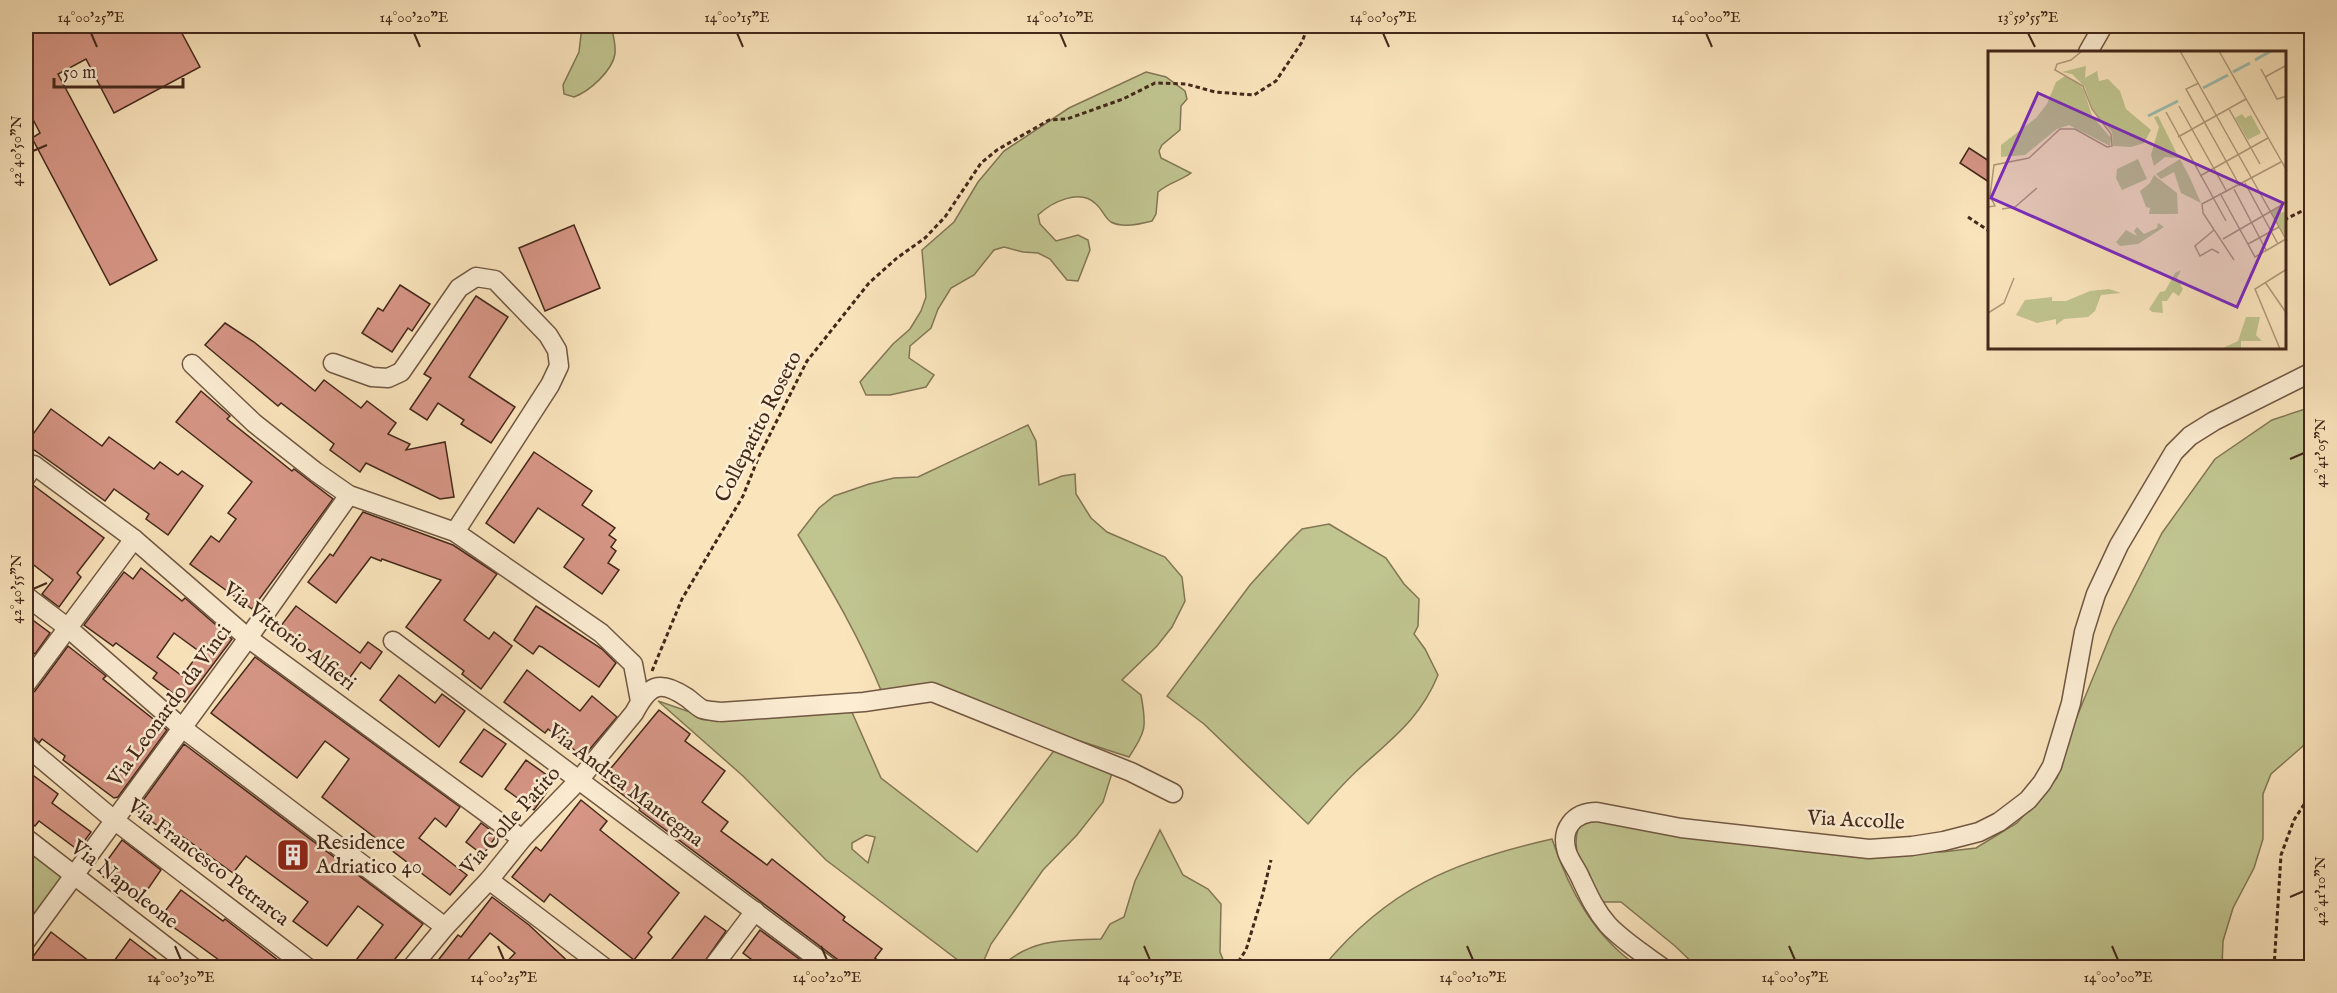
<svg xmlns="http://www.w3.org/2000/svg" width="2337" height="993" font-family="'IM FELL English',serif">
<rect width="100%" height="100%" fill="#fae4bc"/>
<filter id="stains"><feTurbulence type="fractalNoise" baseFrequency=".00333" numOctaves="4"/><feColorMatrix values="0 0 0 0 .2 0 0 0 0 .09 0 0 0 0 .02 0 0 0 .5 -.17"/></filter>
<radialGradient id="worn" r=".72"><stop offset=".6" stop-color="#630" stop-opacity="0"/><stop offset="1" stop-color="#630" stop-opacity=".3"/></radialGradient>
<g fill="#c0c48f" stroke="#827654" stroke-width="1.5" fill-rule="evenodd">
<path d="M582 26H611C613 34 616 44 615 54 612 71 590 91 574 97L564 94 563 85 579 52Z"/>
<path d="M1146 72 1166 77 1185 91 1187 99 1181 106 1180 130 1162 145 1159 151 1161 158 1191 173C1180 181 1168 183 1158 192L1156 214 1152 221C1141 224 1122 228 1111 222 1105 218 1102 209 1096 204 1080 188 1052 202 1038 215L1040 224 1056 241 1078 235 1088 240 1090 250 1078 281 1067 280 1050 259 1038 253 1023 252 1004 247 994 250 974 275 951 288 938 309 931 328 910 346 909 358 934 375 926 387 890 395H866L860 382 893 344 910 329 921 311 926 297 922 250 954 222 978 182 1004 151 1069 108Z"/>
<path d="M2311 407V728L2303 746 2271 774 2263 794V839L2254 868 2233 908 2223 941 2222 967H1697L1675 946 1621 902H1598C1584 878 1566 844 1583 818L1847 852H1942L1976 848 2017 823 2057 778 2071 731 2113 629 2162 533 2215 459 2272 420Z"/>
<path d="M1028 425 1036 441 1039 485 1062 476 1075 474 1076 494 1091 518 1107 532 1165 557 1182 577 1185 601 1172 627 1157 646 1122 680 1141 695C1147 728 1146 730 1129 757L1071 738 1000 710 883 695C860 638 830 587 798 535L819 508 834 496 869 484 894 478 918 477Z"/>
<path d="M1329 524 1386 558 1404 584 1419 599 1418 626 1414 634 1425 649 1438 675C1421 717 1394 737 1361 767 1342 784 1325 804 1308 824L1204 724 1167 696 1250 585 1288 543 1302 529Z"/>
<path d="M658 701 687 711 715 715 851 710 881 778 977 852 1056 748 1112 773 1103 802 1077 835 1043 870 991 944 981 967H967L826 860 743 776ZM866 835 875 837 868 863 852 849V843Z"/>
<path d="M1160 830 1183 875 1208 889 1221 904 1220 952 1226 967H1001C1030 939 1062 940 1101 939L1110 924 1124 917 1135 881Z"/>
<path d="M1552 839C1569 890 1594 937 1639 967H1323C1388 888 1455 861 1552 839Z"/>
<path d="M26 844 68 876 26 934Z"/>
</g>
<g fill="#d79686" stroke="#43281a" stroke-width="1.5" fill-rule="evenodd">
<path d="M26 26H178L200 67 114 113 86 59 58 74 157 260 110 285 32 138 40 133 26 106Z"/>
<path d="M1969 148 1989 161V182L1960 163Z"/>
<path d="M574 225 600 288 545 311 519 248Z"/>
<path d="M400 285 430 304 412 331 408 328 392 352 362 333 378 308 383 311Z"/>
<path d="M476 296 508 317 469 377 515 407 491 443 461 424 464 420 438 403 427 420 410 409 431 378 424 374Z"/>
<path d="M225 323 254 342 315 391 324 380 361 408 367 401 396 423 388 434 410 444 406 450 445 442 454 497 440 499 366 463 360 472 330 450 334 444 281 403 278 406 205 345Z"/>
<path d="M201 391 230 416 227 419 292 471 294 469 333 499 252 609 190 564 211 536 219 542 236 519 228 513 252 482 176 422Z"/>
<path d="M51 409 102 446 109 437 154 469 160 462 178 475 182 471 203 486 168 535 146 519 149 514 114 489 105 501 26 444Z"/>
<path d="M534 452 592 491 582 505 615 528 609 535 616 540 611 547 616 551 608 563 619 570 602 594 564 567 584 539 538 508 514 543 486 523Z"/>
<path d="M33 485 104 538 77 573 81 577 59 607 42 594 53 580 26 559V492Z"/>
<path d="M363 512 453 545 497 574 464 620 489 639 494 632 512 646 481 689 462 674 464 671 406 627 441 580 382 559 381 561 371 557 336 603 308 582 330 554 333 556Z"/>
<path d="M141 568 182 601 185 598 232 639 185 702 153 678 157 673 116 643 113 646 84 625 124 572 133 579ZM174 633 200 652 182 676 157 657Z"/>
<path d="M296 606 360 653 368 642 382 652 370 669 361 662 348 680 280 627Z"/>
<path d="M536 606 602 649 616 663 599 687 542 647 539 646 533 654 514 640Z"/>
<path d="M26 615 50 633 35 654 26 647Z"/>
<path d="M68 646 106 676 103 679 167 730 118 797 114 798 63 760 65 756 42 739 39 743 33 737 26 735V697L35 691Z"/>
<path d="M255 657 460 807 446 827 435 818 419 838 467 875 450 895 322 797 349 759 325 741 297 778 211 713Z"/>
<path d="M527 670 580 711 592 696 617 717 583 757 548 729 545 733 504 702Z"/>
<path d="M399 675 435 703 442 694 465 711 439 747 380 700Z"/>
<path d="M659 710 690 734 685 741 725 771 702 802 728 822 721 831 767 865 772 859 845 917 843 920 882 949 875 958 888 968H849L639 810 640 808 602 779Z"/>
<path d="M484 729 506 744 482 777 460 762Z"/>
<path d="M184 744 423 924 395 959 401 964 400 968H350L383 925 358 906 327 946 293 921 308 902 246 856 233 873 179 834 176 839 136 810Z"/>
<path d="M526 760 555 781 534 810 505 789Z"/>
<path d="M26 770 58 794 52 803 91 832 78 850 39 821 35 826 26 819Z"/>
<path d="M581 800 607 821 600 830 679 893 648 933 652 937 634 960 550 894 544 902 512 877 536 847 541 851Z"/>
<path d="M481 823 497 835 483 855 466 842Z"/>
<path d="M122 840 161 870 139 902 98 873Z"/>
<path d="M181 890 223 921 225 919 288 968H230L186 936 160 918Z"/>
<path d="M492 897 529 925 575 968H501L515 953 490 933 461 968H432L458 935 461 937Z"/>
<path d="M705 916 726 931 700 968H665Z"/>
<path d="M760 930 802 961 798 968H763L743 953Z"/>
<path d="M51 932 98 968H45L32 958Z"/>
<path d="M130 939 168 968H109Z"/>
</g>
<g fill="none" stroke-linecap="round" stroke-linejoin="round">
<defs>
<g id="minor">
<path d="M2088 52 2103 26"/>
<path d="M333 363 372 377 388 378 401 372 459 288 476 277 495 280 548 335 557 350 559 366 550 385 455 532"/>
<path d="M192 364 254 423 316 472 349 495 455 532 601 633 633 664 640 701"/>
<path d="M26 477 34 465 134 539 248 638 522 839"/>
<path d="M26 596 68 628 181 727 445 927"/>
<path d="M393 641 830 968"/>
<path d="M26 684 134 539"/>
<path d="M26 746 114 820 308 968"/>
<path d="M26 838 194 968"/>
<path d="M489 880 605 968"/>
<path d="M26 941 248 638 349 495"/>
<path d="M411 968 445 927 489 880 522 839 579 780 634 713C649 685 659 679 686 697 691 700 696 706 702 709 707 711 715 711 721 712L864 702 932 692 1131 772 1173 793"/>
<path d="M712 968 755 911"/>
<path d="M1663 968C1645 955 1623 941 1608 925 1595 910 1588 894 1580 877 1576 868 1570 861 1567 852 1560 830 1573 812 1597 812L1681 828 1869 849 1912 846 1944 841 1979 832 1999 822 2028 800 2042 783 2052 766 2071 703 2084 632 2096 594 2119 545 2174 452 2190 436 2214 421 2312 372"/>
</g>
</defs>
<use href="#minor" stroke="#715742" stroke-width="21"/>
<g stroke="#43281a" stroke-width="3" stroke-dasharray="4.5 3" stroke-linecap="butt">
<path d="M1968 217 1989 231"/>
<path d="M2284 220 2312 206"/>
<path d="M652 671 682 599 743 496 759 456 807 361 869 283 897 258 925 238 945 217 981 163 997 150 1049 120 1067 119 1123 99 1155 83 1186 84 1215 92 1254 95 1276 81 1302 42 1308 26"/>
<path d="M1234 968 1246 950 1262 897 1271 860"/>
<path d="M2274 968 2281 855 2294 820 2312 792"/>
</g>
<use href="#minor" stroke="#fcedd3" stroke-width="18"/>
</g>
<path fill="none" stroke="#43281a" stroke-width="2" d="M91 33 97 47M414 33 420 47M737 33 743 47M1060 33 1066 47M1383 33 1389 47M1706 33 1712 47M2028 33 2035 47M33 151 47 145M2290 459 2304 453M33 589 47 583M2290 897 2304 891M175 946 181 960M498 946 504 960M821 946 827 960M1144 946 1150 960M1467 946 1473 960M1789 946 1795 960M2112 946 2118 960"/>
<defs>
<symbol id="building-square" viewBox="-11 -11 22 22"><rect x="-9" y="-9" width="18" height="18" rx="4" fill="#8f2418" stroke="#fcedd3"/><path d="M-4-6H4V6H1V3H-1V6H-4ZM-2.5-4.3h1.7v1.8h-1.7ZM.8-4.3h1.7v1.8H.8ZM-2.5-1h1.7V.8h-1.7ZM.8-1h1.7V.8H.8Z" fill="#fff"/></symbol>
</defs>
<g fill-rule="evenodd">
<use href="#building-square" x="274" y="836" width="38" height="38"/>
</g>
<g text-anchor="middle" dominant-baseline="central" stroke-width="5" stroke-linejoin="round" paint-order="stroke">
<g font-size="21" fill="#43281a" stroke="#fcedd3">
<text transform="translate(759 427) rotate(-63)">Collepatito Roseto</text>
<text transform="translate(289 637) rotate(38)">Via Vittorio Alfieri</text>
<text transform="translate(170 706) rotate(-54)">Via Leonardo da Vinci</text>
<text transform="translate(625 786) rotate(37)">Via Andrea Mantegna</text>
<text transform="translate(511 821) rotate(-48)">Via Colle Patito</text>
<text transform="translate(1856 821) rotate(3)">Via Accolle</text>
<text transform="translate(208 863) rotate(37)">Via Francesco Petrarca</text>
<text transform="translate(124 885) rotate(38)">Via Napoleone</text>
</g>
<g font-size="21" fill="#43281a" stroke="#fcedd3" text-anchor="start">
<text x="316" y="843">Residence<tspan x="316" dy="24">Adriatico 40</tspan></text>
</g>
</g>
<g transform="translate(1988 51)">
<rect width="298" height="298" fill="#fae4bc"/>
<path d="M98 15 97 27 109 20 111 30 120 28 132 40 138 58 163 79 156 92 143 96 125 95 124 81 105 60 97 36 84 23 74 21ZM77 25 90 31 96 39 104 65 123 87 122 95 81 74 69 78 37 104 13 106V94L48 67 59 53 68 31ZM254 63 257 67 263 64 273 82 260 89 247 67ZM170 65 191 107 177 106 166 115 163 104 171 76 166 66ZM150 108 159 128 134 139 128 127 129 118ZM192 108 202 127 213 152 193 142 186 121 173 128 168 123ZM166 124 189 142 190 163H161L162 157 158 156 152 140 162 132ZM293 155V162L298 160 299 188 283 161ZM170 172 176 176 150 193 132 195 128 191 138 179 149 185 146 180 149 176 156 183 169 177ZM193 219 189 227 195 238 191 245 185 241 179 250H174L175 262 164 261 161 258 172 241 177 240 187 222ZM121 238 133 242 113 244 107 260 100 266 76 268 68 274V268L49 272 28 264 37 249 64 246V250H78L102 240ZM258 266H272L268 284 274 290H253V298H233L250 290Z" fill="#c0c48f"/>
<path fill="none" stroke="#9ebeb2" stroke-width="3" d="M267 9 283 0M245 21 262 12M215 37 240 24M160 65 190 50"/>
<path fill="none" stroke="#b1997b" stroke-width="1.5" d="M192 0 299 190M231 0 299 120M273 18 289 48 299 45M277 26 299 14M211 32 198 38 252 135M191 55 239 141M241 58 272 113M178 61 238 170M190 86 258 48M212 125 280 87M257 132 290 193M246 138 278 199M233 144 267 206 298 188M0 156 7 155 2 145 6 114 41 107 72 78H87L119 96 124 95 123 83 104 58 95 35 67 19 69 13 83 9 94 0M14 158 27 156 49 137M226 179 207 195 212 205 224 198 231 202M235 188 299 151M260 193 291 176M246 209 215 162 214 153 293 111M277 231 299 263M0 262 16 252 26 227M292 298 267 238 299 218"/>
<path fill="#7b2cbf" fill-opacity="0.15" stroke="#7b2cbf" stroke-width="3" d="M50 42 295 152 249 256 3 147Z"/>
<rect width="298" height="298" fill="none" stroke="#43281a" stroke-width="3"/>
</g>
<rect width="2337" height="993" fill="none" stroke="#fae4bc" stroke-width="66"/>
<path d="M54 78v9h129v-9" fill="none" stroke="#43281a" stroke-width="3"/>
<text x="63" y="78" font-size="18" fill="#43281a" stroke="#fcedd3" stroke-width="4.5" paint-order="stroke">50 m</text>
<rect x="33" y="33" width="2271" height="927" fill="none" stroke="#43281a" stroke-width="2"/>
<g font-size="15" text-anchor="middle" fill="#43281a">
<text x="91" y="22">14°00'25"E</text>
<text x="414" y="22">14°00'20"E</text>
<text x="737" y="22">14°00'15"E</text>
<text x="1060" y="22">14°00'10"E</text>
<text x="1383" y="22">14°00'05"E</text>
<text x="1706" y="22">14°00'00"E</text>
<text x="2028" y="22">13°59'55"E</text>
<text transform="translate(16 151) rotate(-90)" y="5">42°40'50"N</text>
<text transform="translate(2320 453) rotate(-90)" y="5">42°41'05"N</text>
<text transform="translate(16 589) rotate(-90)" y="5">42°40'55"N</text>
<text transform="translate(2320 891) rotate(-90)" y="5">42°41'10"N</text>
<text x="181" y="982">14°00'30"E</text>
<text x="504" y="982">14°00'25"E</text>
<text x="827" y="982">14°00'20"E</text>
<text x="1150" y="982">14°00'15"E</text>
<text x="1473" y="982">14°00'10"E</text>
<text x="1795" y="982">14°00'05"E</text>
<text x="2118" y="982">14°00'00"E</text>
</g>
<rect width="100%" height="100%" filter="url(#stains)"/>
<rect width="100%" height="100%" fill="url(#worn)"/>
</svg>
